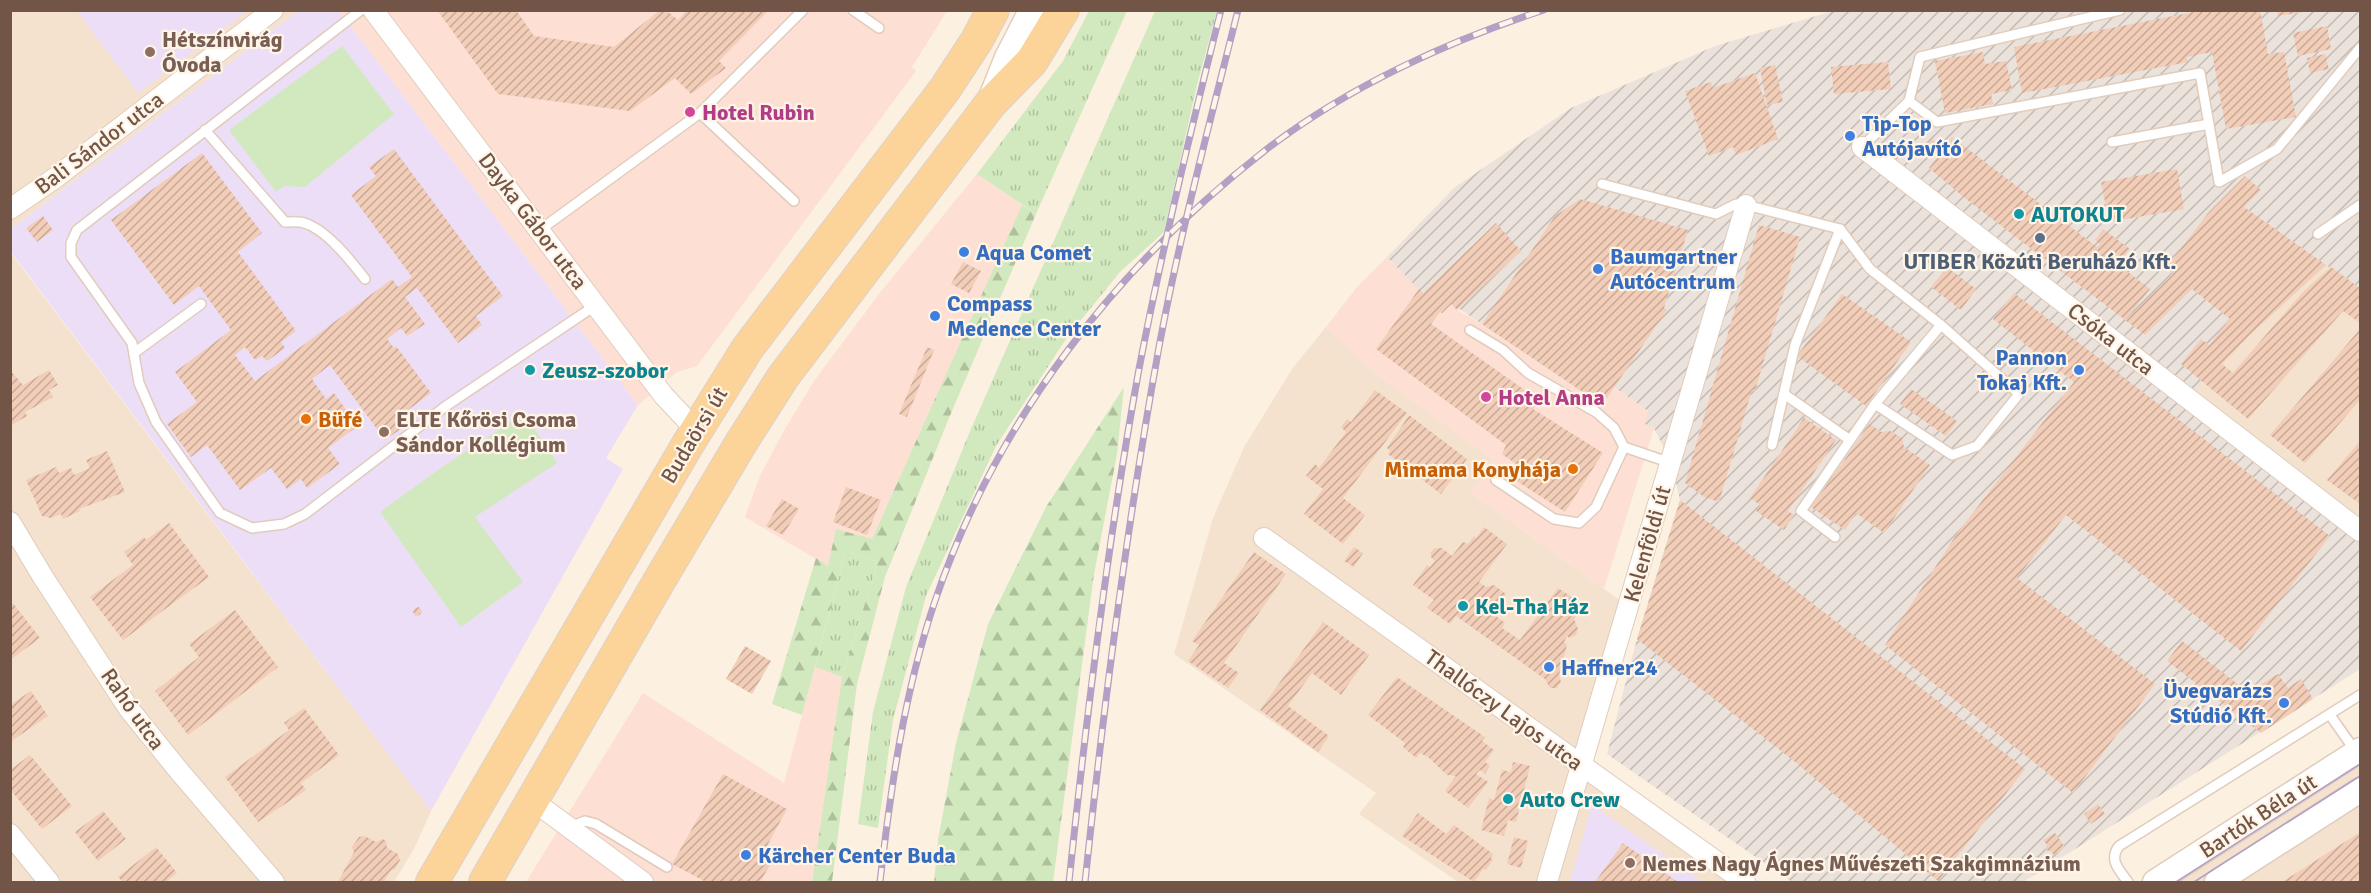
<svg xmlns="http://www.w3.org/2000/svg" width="2371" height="893" font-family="Signika,sans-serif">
<defs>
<pattern id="industrial-furrows" width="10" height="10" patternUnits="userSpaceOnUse" patternTransform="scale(1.5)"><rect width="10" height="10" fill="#ebe2dc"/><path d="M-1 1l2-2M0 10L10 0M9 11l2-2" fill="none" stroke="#c3bab4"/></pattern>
<pattern id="grass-tufts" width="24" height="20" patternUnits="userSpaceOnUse" patternTransform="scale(1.5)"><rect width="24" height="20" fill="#d2e9bf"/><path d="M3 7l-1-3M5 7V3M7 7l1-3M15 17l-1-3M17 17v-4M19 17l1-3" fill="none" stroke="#afc09d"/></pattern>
<pattern id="forest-firs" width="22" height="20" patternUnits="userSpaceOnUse" patternTransform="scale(1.5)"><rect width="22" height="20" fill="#d2e9bf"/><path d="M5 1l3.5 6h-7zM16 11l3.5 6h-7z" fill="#afc09d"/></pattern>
<pattern id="building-hatch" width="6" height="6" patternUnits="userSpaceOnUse" patternTransform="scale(1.5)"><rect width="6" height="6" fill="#f2cdb8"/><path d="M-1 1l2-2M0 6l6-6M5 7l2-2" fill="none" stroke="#c8a998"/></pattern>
</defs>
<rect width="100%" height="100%" fill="#fcf0e0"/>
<g fill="#f4e2cf">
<path d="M11 11H298L11 229Z"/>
<path d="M10 252 431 811 414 849 394 882H11Z"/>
<path d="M2326 265 2360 288V531L2188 398 2251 334Z"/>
<path d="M1326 327 1366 366 1493 460 1471 493 1629 607 1583 766 1745 882H1458L1359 814 1376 793 1174 654 1213 518 1244 447 1292 369Z"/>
<path d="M2360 750V882H2155Z"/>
</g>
<g fill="#fddfd4">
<path d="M339 11H947L912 67 916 71 697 366 677 372 638 405Z"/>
<path d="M977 174 1022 205 872 539 828 566 745 517 759 478 782 434 814 381 879 294Z"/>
<path d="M1387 257 1423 293 1451 304 1457 310 1482 324 1602 404 1614 387 1648 411 1654 428 1604 589 1471 493 1493 460 1366 366 1326 327 1357 287Z"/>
<path d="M815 667 842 677 812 882H526L643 693 784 783Z"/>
</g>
<path fill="url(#industrial-furrows)" d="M1833 11H2360V288L2326 265 2251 334 2188 398 2360 531V669L2023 882H1792L1607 754 1637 639 1680 500 1671 463 1654 428 1645 424 1648 411 1614 387 1602 405 1452 304 1442 313 1387 257 1454 188 1571 108 1715 46Z"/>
<g fill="#eddef8">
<path d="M77 11H247L138 93Z"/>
<path d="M298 11H339L638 405 606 458 623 469 431 811 11 252V229Z"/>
<path d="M1592 805 1703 882H1570Z"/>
</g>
<g fill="url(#grass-tufts)">
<path d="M1089 11H1127L1036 214 977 174 1063 61Z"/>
<path d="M1155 11H1217L1197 85 1164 232 1120 272 1068 336 996 446 926 596 893 720 878 828 858 824 873 712 906 587 971 429Z"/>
<path d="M846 551 878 562 842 677 815 667Z"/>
</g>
<g fill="url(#forest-firs)">
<path d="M1022 205 1036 214 949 418 885 577 857 684 832 882H812L842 677 878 562 846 551 802 715 772 704 816 558 828 566 836 529 872 539Z"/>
<path d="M1124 387 1117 454 1094 574 1053 882H934L938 840 956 743 988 624 1046 507Z"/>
</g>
<g fill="#d2e9bf">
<path d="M342 46 394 114 305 187 284 186 276 192 229 130Z"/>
<path d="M524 413 557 463 475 517 523 582 461 627 380 512 442 467Z"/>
</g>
<g fill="url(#building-hatch)">
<path d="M437 10H516L534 36 614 47 660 10H666L678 20 687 10H769L719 61 726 68 691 94 675 78 630 111 498 94Z"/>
<path d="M2204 10H2260L2268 54 2284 52 2296 117 2226 129 2212 52 2187 57 2188 62 2022 93 2014 47Z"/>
<path d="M2277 10H2302V12L2278 16Z"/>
<path d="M2327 26 2331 49 2298 56 2293 33Z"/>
<path d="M1983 52 1985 64 2006 61 2012 90 1991 94 1993 104 1945 113 1935 61Z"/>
<path d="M2325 54 2329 69 2310 73 2307 58Z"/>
<path d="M1888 62 1891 89 1834 94 1831 67Z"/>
<path d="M1775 65 1783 102 1767 105 1760 68Z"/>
<path d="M1755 73 1778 139 1736 155 1733 147 1709 156 1685 91 1711 82 1713 88Z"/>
<path d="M1952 137 2097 247 2100 244 2095 240 2103 229 2130 249 2120 261 2108 252 2106 255 2150 289 2125 321 2173 274 2166 268 2208 213 2245 176 2261 190 2244 207 2326 265 2251 334 2222 364 2233 373 2303 292 2331 267 2360 288V323L2343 311 2248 419 2181 364 2201 339 2209 345 2230 319 2192 289 2145 335 1966 199 1929 168 1939 155 1926 146 1932 139 1944 148Z"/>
<path d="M394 149 503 296 476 316 482 325 458 343 417 288 405 297 425 324 407 336 401 328 387 339 394 348 396 346 431 393 404 413 411 422 385 440 330 365 312 379 326 399 334 393 358 426 328 448 340 464 307 488 301 479 287 489 271 468 240 490 207 445 191 457 167 424 197 402 175 372 231 330 199 286 174 305 111 220 202 153 262 233 238 252 296 331 281 342 285 348 267 361 262 356 255 360 245 347 235 355 255 381 392 279 398 287 412 277 351 195 376 176 369 167Z"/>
<path d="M2177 169 2184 209 2109 222 2101 182Z"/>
<path d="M1580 199 1688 230 1664 308 1667 310 1602 405 1482 324 1555 216Z"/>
<path d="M43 216 53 230 37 242 26 228Z"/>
<path d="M1496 223 1521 251 1457 310 1451 304 1442 313 1440 312 1431 324 1526 391 1538 402 1533 409 1603 453 1565 512 1509 476 1516 464 1502 454 1506 445 1376 349 1419 289 1423 293Z"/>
<path d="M1759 225 1800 237 1755 391 1752 390 1719 502 1704 497 1685 483Z"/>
<path d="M963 262 981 271 969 293 951 284Z"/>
<path d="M1947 267 1976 289 1961 310 1931 287Z"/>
<path d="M2014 293 2330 536 2241 651 2066 515 2017 578 2155 684 2073 793 1885 645 1958 532 2074 382 1993 319Z"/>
<path d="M1842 294 1911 342 1866 406 1797 356Z"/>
<path d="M2360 329V400L2305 463 2270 435Z"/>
<path d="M927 347 934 350 907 417 899 414Z"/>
<path d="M10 370 23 385 49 370 58 385 49 390 53 397 25 412 27 416 10 426Z"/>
<path d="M1911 389 1957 421 1946 436 1900 404Z"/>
<path d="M1375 390 1407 413 1343 498 1365 515 1343 544 1304 514 1323 489 1306 476 1315 464 1319 468 1346 432 1341 427 1347 419 1351 422Z"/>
<path d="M1409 415 1467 459 1441 494 1388 454 1390 451 1387 448Z"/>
<path d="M1804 418 1836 440 1788 511 1794 515 1784 530 1756 511 1760 505 1750 498Z"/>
<path d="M1870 424 1881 432 1890 431 1902 438 1904 447 1930 465 1884 533 1856 513 1845 530 1811 507Z"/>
<path d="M2360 441V504L2327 480Z"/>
<path d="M107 451 125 492 79 509 80 511 63 519 61 514 51 518 42 516 26 480 56 467 59 473 71 468 74 475 90 468 86 460Z"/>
<path d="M846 487 881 500 867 535 833 522Z"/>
<path d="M782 499 799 509 783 535 766 526Z"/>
<path d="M1680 500 2025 769 1938 881 1794 761 1637 639Z"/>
<path d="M169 523 209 577 123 640 90 597 133 565 124 552 144 537 146 540Z"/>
<path d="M1484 527 1507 544 1479 582 1486 587 1494 585 1506 594 1492 613 1505 623 1502 628 1520 640 1558 588 1582 604 1574 619 1578 629 1576 635 1569 638 1567 636 1564 642 1567 645 1559 675 1561 682 1557 688H1550L1545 679 1456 616 1450 624 1427 608 1434 600 1413 585 1427 565 1430 567 1435 561 1431 557V552L1435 548H1442L1452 556 1463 542 1468 544 1474 536 1476 538Z"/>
<path d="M1354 547 1363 553 1354 567 1344 561Z"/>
<path d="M1254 552 1286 574 1224 663 1239 673 1228 688 1188 661 1199 645 1192 641Z"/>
<path d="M13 603 40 638 10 660V605Z"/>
<path d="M419 607 422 611 420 615 415 616 413 612 415 608Z"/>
<path d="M235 610 278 667 188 735 155 691 199 657 189 644Z"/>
<path d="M1323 622 1369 655 1341 695 1312 673 1288 706 1329 736 1318 752 1260 710Z"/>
<path d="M2182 641 2248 692 2278 674 2288 688 2301 679 2313 699 2261 733 2167 661Z"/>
<path d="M745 646 771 661 752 694 726 679Z"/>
<path d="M1397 677 1485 737 1482 741 1494 750 1485 762 1490 766 1485 774 1480 770 1476 774 1488 782 1468 808 1445 791 1456 776 1447 775 1428 757 1420 753 1416 758 1403 747 1405 743 1368 715Z"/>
<path d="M31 691 48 716 10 742V705Z"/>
<path d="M304 708 339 755 301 783 306 790 258 822 225 777 289 730 284 723Z"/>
<path d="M30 755 72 806 42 829 10 789V770Z"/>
<path d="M1513 762 1530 766 1516 822 1508 820 1504 836 1481 830 1489 798 1494 800 1502 770 1511 772Z"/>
<path d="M723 774 787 809 768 844 773 860 760 882H706L672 864Z"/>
<path d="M2098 804 2105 814 2091 824 2084 814Z"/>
<path d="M103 811 126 839 98 861 75 832Z"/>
<path d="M1418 813 1446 834 1454 825 1493 854 1491 858 1493 860 1486 870 1483 869 1474 882 1402 836Z"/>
<path d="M2360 832V882H2282L2351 838Z"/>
<path d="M2055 833 2065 847 2054 855 2050 851 2045 850 2047 845 2043 840Z"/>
<path d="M365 836 376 842 383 839 386 841 387 848 398 854 400 860 395 869 391 870 384 882H338L354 852 352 847 359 837Z"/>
<path d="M1514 837 1528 841 1521 868 1507 864Z"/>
<path d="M1623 843 1678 882H1595Z"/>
<path d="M156 847 177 873 166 882H123L118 877Z"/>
</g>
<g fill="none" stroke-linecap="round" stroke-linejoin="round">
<defs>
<g id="service">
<path d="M361 10 77 230 71 243V257L132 343 139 383 156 422 220 513 252 528 284 524 305 514 446 406 596 305"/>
<path d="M853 10 879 28"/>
<path d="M1909 101 1920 57 2120 10"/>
<path d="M700 113 794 201"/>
<path d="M205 130 285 222C291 222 299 221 304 223 326 229 351 261 365 279"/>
<path d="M2112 142 2209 124"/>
<path d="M1862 147 1909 101 1937 122 2200 73 2219 182 2277 149 2360 48"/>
<path d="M1602 184 1716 214 1736 204 1746 205 1840 229 1870 269 1941 325 2019 394 1977 446 1952 455 1875 404 1941 325"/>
<path d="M540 230 700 113 803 10"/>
<path d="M2318 234 2360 205"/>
<path d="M1470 330 1503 350 1528 373 1596 412 1614 428 1624 447 1671 463"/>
<path d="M134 353 201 304"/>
<path d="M1784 394 1850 440"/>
<path d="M1772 445 1795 345 1840 229"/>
<path d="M1496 480 1554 519 1579 523 1596 507 1624 447"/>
<path d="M1835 537 1801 511 1875 404"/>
<path d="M2330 715 2356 752"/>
<path d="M570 827 585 821 596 824 667 867"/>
<path d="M2128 882C2120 871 2108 860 2119 846L2360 695"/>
</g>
<g id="minor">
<path d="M373 10 664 396 696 430"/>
<path d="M1862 147 2360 531"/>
<path d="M10 209 55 178 273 10"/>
<path d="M10 522 43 577 129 709 179 771 274 882"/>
<path d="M1264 538 1745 882"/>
<path d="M532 800 643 882"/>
<path d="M10 834 49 882"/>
<path d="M1547 882 1746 205"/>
</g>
<g id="tertiary">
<path d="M2155 882 2360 750"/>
<path d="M2217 882 2360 790"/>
</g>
<path id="secondary" d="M992 99 1008 59 1033 10"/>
<g id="primary">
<path d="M432 882 688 444 747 349 945 89 977 40 993 10"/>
<path d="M485 882 658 583 741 443 783 377 991 103 1032 61 1063 10"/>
</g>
</defs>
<use href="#service" stroke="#e0ccbc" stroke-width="12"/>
<use href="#minor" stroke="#e0ccbc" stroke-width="22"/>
<use href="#tertiary" stroke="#e0ccbc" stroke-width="27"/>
<use href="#secondary" stroke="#e5cdba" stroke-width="30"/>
<use href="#primary" stroke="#dbd3cf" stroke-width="34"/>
<use href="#service" stroke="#fff" stroke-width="9"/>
<use href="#minor" stroke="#fff" stroke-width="20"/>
<use href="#tertiary" stroke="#fff" stroke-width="24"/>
<use href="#secondary" stroke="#fff" stroke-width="27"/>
<use href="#primary" stroke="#fcd398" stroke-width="32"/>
<g stroke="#b2a0c5" stroke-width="1.5">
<path d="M2176 882 2360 764"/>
<path d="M2194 882 2360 776"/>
</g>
<defs>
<g id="rail">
<path d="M880 882C891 786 904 693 935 601 996 420 1117 265 1267 149 1348 87 1448 41 1544 10"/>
<path d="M1069 882C1087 711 1108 539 1139 369 1162 249 1191 129 1221 10"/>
<path d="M1085 882C1104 703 1127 524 1159 347 1180 234 1210 122 1238 10"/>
</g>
</defs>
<use href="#rail" stroke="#b2a0c5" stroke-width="7"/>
<use href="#rail" stroke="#fff5e7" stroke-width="4.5" stroke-dasharray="14" stroke-linecap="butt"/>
</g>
<g fill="#8d6e63" stroke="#fff5e7" stroke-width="2">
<circle cx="150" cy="52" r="6"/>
<circle cx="384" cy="432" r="6"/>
<circle cx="1630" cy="863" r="6"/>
</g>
<g fill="#d1479c" stroke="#fff5e7" stroke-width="2">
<circle cx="690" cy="112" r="6"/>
<circle cx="1486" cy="397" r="6"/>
</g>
<g fill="#3f7fe0" stroke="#fff5e7" stroke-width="2">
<circle cx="1850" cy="136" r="6"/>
<circle cx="964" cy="252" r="6"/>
<circle cx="1598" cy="269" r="6"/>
<circle cx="935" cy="316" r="6"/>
<circle cx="2079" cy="370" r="6"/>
<circle cx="1549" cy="667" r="6"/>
<circle cx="2284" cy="703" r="6"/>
<circle cx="746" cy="855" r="6"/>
</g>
<g fill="#0f9aa8" stroke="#fff5e7" stroke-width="2">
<circle cx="2019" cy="214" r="6"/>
<circle cx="530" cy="370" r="6"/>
<circle cx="1463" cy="606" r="6"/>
<circle cx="1508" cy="799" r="6"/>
</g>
<circle fill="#5c6f8a" stroke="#fff5e7" stroke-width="2" cx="2040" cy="238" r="6"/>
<g fill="#e8710a" stroke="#fff5e7" stroke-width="2">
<circle cx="306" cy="419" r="6"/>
<circle cx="1573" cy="469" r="6"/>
</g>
<g text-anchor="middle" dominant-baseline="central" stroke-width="4.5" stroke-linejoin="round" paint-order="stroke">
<g font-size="22" font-weight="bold" fill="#785e54" stroke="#fff5e7" text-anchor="start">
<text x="162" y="39">Hétszínvirág<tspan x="162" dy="25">Óvoda</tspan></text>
<text x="396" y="419">ELTE Kőrösi Csoma<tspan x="396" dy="25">Sándor Kollégium</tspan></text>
<text x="1642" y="863">Nemes Nagy Ágnes Művészeti Szakgimnázium</text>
</g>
<g font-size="22" font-weight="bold" fill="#b23c85" stroke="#fff5e7" text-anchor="start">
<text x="702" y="112">Hotel Rubin</text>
<text x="1498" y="397">Hotel Anna</text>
</g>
<g font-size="22" font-weight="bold" fill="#366cbe" stroke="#fff5e7" text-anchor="start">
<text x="1862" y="123">Tip-Top<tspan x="1862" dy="25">Autójavító</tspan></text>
<text x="976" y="252">Aqua Comet</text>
<text x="1610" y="256">Baumgartner<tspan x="1610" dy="25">Autócentrum</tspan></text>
<text x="947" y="303">Compass<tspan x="947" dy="25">Medence Center</tspan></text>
<text x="2067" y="357" text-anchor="end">Pannon<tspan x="2067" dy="25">Tokaj Kft.</tspan></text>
<text x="1561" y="667">Haffner24</text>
<text x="2272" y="690" text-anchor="end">Üvegvarázs<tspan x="2272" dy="25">Stúdió Kft.</tspan></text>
<text x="758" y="855">Kärcher Center Buda</text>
</g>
<g font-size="22" fill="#735548" stroke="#fff5e7">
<text transform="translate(99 143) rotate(-37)">Bali Sándor utca</text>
<text transform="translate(533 221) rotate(53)">Dayka Gábor utca</text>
<text transform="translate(2111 339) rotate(38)">Csóka utca</text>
<text transform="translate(694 435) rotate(-59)">Budaörsi út</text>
<text transform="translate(1647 544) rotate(-74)">Kelenföldi út</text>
<text transform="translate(133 709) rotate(55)">Rahó utca</text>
<text transform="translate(1504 710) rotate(36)">Thallóczy Lajos utca</text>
<text transform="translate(2258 816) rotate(-33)">Bartók Béla út</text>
</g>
<g font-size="22" font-weight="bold" fill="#0d838f" stroke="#fff5e7" text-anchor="start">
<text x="2031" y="214">AUTOKUT</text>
<text x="542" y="370">Zeusz-szobor</text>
<text x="1475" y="606">Kel-Tha Ház</text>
<text x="1520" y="799">Auto Crew</text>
</g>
<g font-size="22" font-weight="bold" fill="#4e5e75" stroke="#fff5e7">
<text x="2040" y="261">UTIBER Közúti Beruházó Kft.</text>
</g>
<g font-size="22" font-weight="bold" fill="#c56008" stroke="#fff5e7" text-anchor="start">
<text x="318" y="419">Büfé</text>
<text x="1561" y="469" text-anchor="end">Mimama Konyhája</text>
</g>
</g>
<rect width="2371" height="893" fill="none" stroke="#735548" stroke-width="24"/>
</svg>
